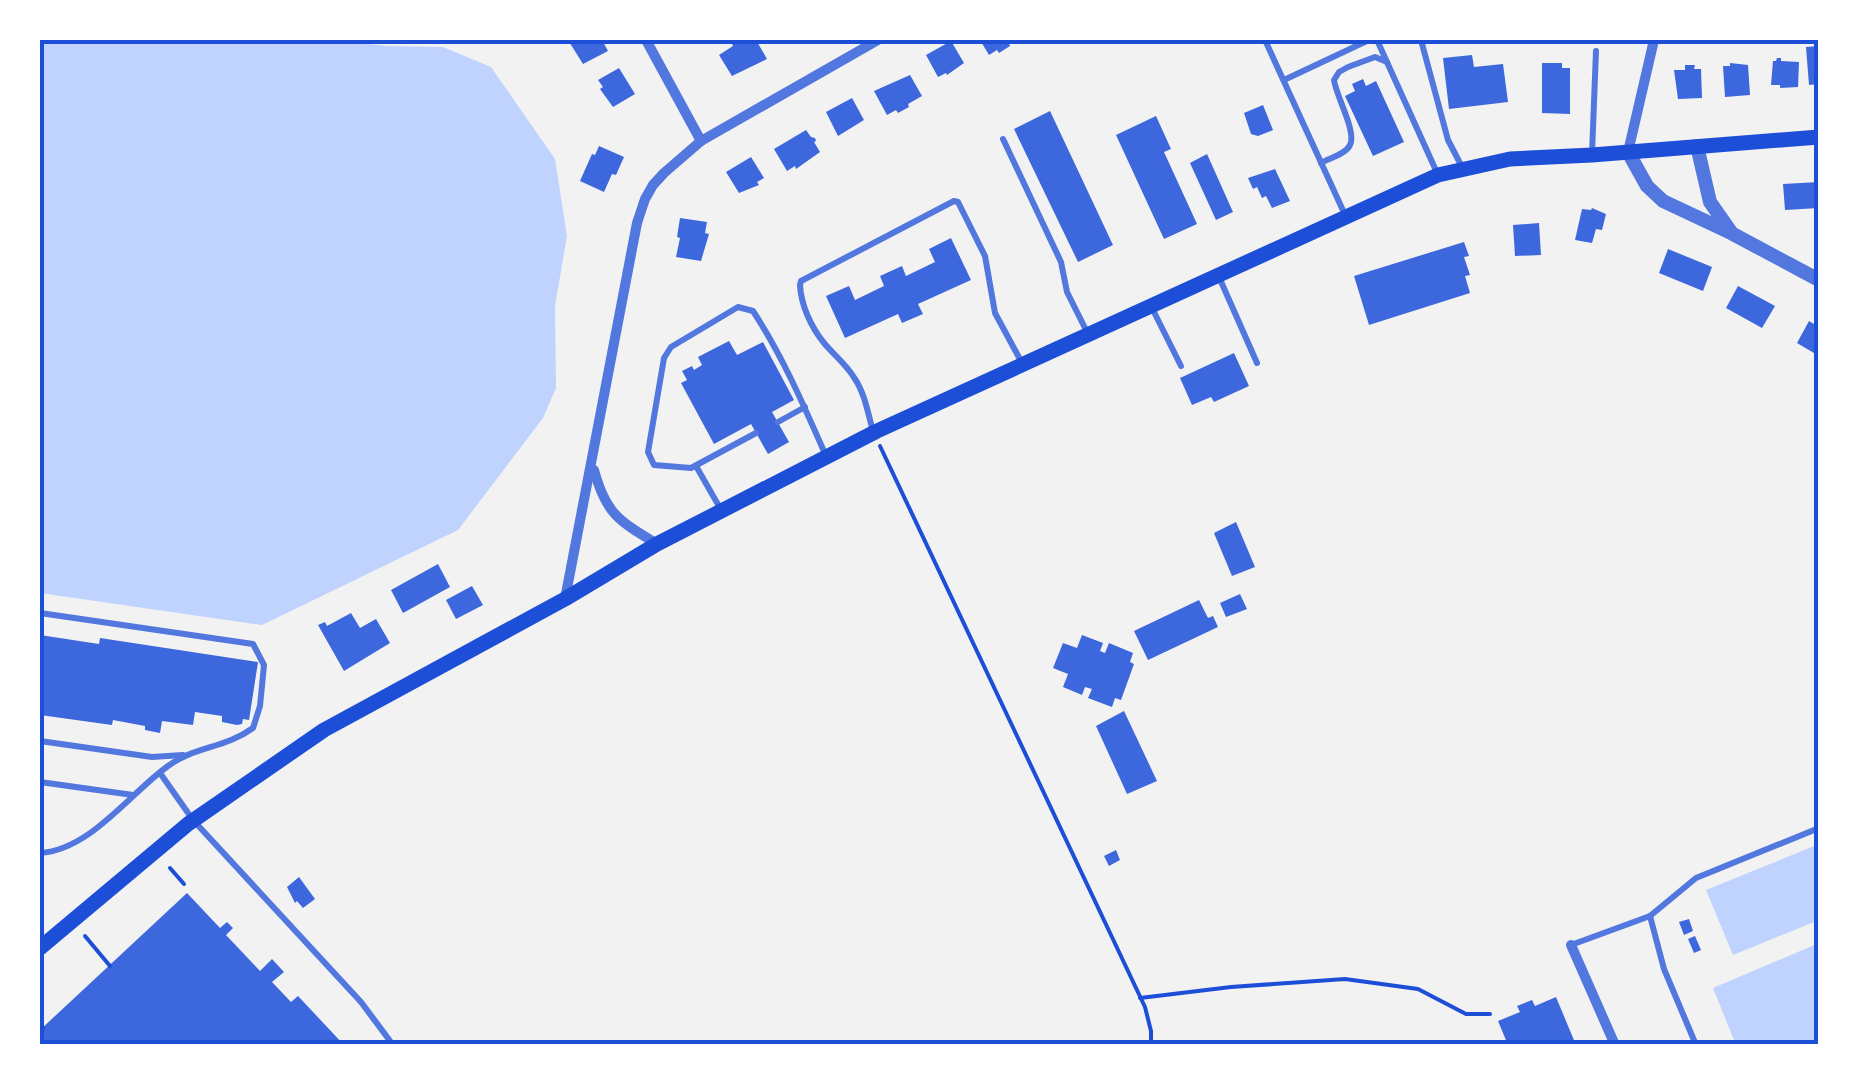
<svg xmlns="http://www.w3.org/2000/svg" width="1859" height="1085" font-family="Mulish,sans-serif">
<rect width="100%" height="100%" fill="#f2f2f2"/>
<g fill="#bfd3fe">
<path d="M40 40H332L388 46 443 47 491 67 555 159 567 236 555 306 556 388 543 418 458 530 262 625 40 593Z"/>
<path d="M1819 844V920L1733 955 1706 890Z"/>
<path d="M1819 943V1045H1736L1713 988Z"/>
</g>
<g fill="#3d67dc">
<path d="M568 40H602L608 51 583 64Z"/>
<path d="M738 40H756L767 59 732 76 719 55 733 46 732 44Z"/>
<path d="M980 40H1014L1009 43 1010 46 999 53 997 50 989 55Z"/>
<path d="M951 41 964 63 947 75 946 73 938 77 926 55Z"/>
<path d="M1819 46V84L1809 85 1806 47Z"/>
<path d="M1472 55 1474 67 1503 64 1508 102 1449 109 1443 58Z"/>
<path d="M1777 58H1781V61L1799 62 1798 87 1780 88V85H1771L1773 61H1776Z"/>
<path d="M1542 63H1562V68H1570V114L1542 113Z"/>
<path d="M1730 63 1748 65 1750 95 1725 97 1723 66H1730Z"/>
<path d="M1685 65H1695L1694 69H1701L1702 98 1678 99 1674 70H1685Z"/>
<path d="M619 68 635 94 613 107 600 89 603 87 598 80Z"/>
<path d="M910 75 922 96 908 104 909 107 898 113 896 110 887 115 874 91Z"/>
<path d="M1363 79 1366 86 1376 81 1404 142 1373 156 1345 96 1355 91 1352 84Z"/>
<path d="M852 98 864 120 838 136 826 112Z"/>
<path d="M1263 105 1273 130 1258 136 1251 134 1244 113Z"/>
<path d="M1050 111 1113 245 1078 262 1014 129Z"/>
<path d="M1156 116 1171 149 1164 152 1197 224 1164 239 1116 135Z"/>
<path d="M806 130 811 137 815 138 816 141 814 142 820 152 796 169 795 166 787 171 774 149Z"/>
<path d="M599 146 624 157 616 175 612 174 604 192 580 181 592 154 595 155Z"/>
<path d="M1207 154 1233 212 1216 220 1190 163Z"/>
<path d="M751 157 764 178 757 182 759 185 739 193 726 172Z"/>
<path d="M1275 169 1290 201 1272 208 1266 196 1262 198 1257 187 1253 189 1248 178Z"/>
<path d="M1819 182V208L1785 210 1783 184Z"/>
<path d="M1592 208 1606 214 1602 230 1596 229 1592 243 1575 240 1582 209 1591 210Z"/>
<path d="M680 218 707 222 705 233 709 234 701 261 676 257 680 238 677 237Z"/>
<path d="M1539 223 1541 255 1515 256 1513 225Z"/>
<path d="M951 238 971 280 918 304 923 314 902 323 898 314 845 338 826 296 849 286 855 300 884 286 880 276 902 266 906 276 935 262 929 249Z"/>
<path d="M1464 242 1469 256 1464 257 1470 275 1465 276 1470 293 1369 325 1354 276Z"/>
<path d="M1668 249 1712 267 1703 291 1659 273Z"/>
<path d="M1738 286 1775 306 1762 328 1726 308Z"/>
<path d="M1809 321 1819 327V356L1797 343Z"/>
<path d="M729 341 737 355 763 342 794 400 772 412 789 442 768 454 751 424 714 444 681 383 687 380 682 371 692 366 694 370 702 365 698 357Z"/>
<path d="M1234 353 1249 386 1214 402 1211 397 1192 405 1180 378Z"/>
<path d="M1236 522 1255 567 1232 576 1214 533Z"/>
<path d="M438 564 450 587 403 613 391 590Z"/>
<path d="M472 586 483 605 456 619 446 600Z"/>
<path d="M1240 594 1247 609 1226 617 1220 603Z"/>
<path d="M1199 600 1208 618 1213 616 1218 627 1148 660 1134 631Z"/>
<path d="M351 613 360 628 376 619 390 643 344 671 318 625 325 622 327 626Z"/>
<path d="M40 635 99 644 100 638 258 662 249 720 243 719 242 724 237 725 222 722V716L195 712 193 725 162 721 160 733 145 730V726L113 720 112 725 40 715Z"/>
<path d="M1082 635 1103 643 1100 651 1105 653 1109 643 1133 653 1130 662 1134 664 1121 700 1115 698 1112 707 1088 698 1092 689 1085 687 1082 695 1063 687 1068 674 1053 668 1063 643 1077 648Z"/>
<path d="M1124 711 1157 781 1127 794 1096 726Z"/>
<path d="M1116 850 1120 860 1109 866 1104 856Z"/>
<path d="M299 877 315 899 303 908 297 901 295 903 287 887Z"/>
<path d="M187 893 220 928 227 922 233 928 226 935 260 971 272 959 284 972 272 982 291 1002 298 996 344 1045H40V1030Z"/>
<path d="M1689 919 1693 931 1684 935 1679 922Z"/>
<path d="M1695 936 1701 950 1694 953 1688 939Z"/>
<path d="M1556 997 1576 1045H1508L1498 1021 1520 1012 1517 1006 1532 1000 1535 1006Z"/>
</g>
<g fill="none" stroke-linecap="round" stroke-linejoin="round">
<g stroke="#1d4ed8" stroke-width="4">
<path d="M880 446 1145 1007 1151 1031V1045"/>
<path d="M170 868 184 884"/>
<path d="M85 936 110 966"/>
<path d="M1140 998 1231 987 1345 979 1418 989 1466 1014H1490"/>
<path d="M40 1024 43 1028"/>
</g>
<g stroke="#5277de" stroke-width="6">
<path d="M1265 40 1346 217"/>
<path d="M1377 40 1438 175"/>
<path d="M1421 40 1448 140 1462 167"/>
<path d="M1284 80 1369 40"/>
<path d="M1003 139 1061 262 1067 292 1088 334"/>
<path d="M1592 154 1596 51"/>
<path d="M1321 163C1330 158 1346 154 1350 145 1357 132 1336 96 1334 80L1339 72 1348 67 1375 57 1387 62"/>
<path d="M1219 277 1257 363"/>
<path d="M1151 306 1181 366"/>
<path d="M778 422 805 407"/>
<path d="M873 431C868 414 865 394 855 379 847 365 834 355 824 343 811 327 801 305 800 285L801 281 954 201 958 202 985 256 995 313 1022 363"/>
<path d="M756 433 691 468 654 465 648 452 664 358 671 347 738 307 753 311C783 357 804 406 826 456"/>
<path d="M696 466 720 508"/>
<path d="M40 613 253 644 264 665 260 706 253 728C224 749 195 746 168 766 129 794 90 850 40 853"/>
<path d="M40 741 152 757 183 755"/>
<path d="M160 773 193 820 361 1002 393 1045"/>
<path d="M40 782 133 795"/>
<path d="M1650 916 1664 969 1696 1045"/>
<path d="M1571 945 1650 916 1696 878 1819 828"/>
</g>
<g stroke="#5277de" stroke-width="10">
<path d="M646 40 701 141"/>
<path d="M1628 152 1654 40"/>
<path d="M594 470C606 514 619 521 657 544"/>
<path d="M565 599 637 223 645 199 653 185 664 173 701 141 878 40"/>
<path d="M1571 945 1615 1045"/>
</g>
<g stroke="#5277de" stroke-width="14">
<path d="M1697 146 1710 202 1731 232"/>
<path d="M1628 152 1647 186 1663 201 1731 233 1819 280"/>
</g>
<path stroke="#1d4ed8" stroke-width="15" d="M40 948 188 824 324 730 565 599 657 544 877 431 1438 175 1510 159 1592 155 1819 137"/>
</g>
<rect width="1859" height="1085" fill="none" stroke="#ffffff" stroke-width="85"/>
<rect x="42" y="42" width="1774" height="1000" fill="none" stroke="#1d4ed8" stroke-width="4"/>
</svg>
